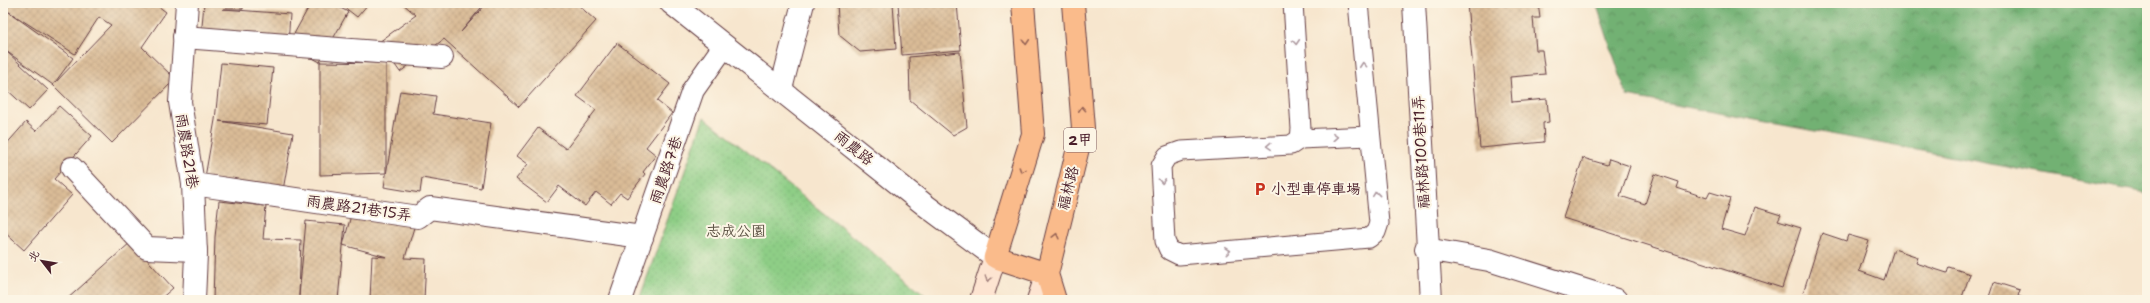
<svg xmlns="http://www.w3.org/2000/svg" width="2150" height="303" font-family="'Shantell Sans','LXGW WenKai TC',sans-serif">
<defs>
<pattern id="forest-crowns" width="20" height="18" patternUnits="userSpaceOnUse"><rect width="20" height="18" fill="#72b173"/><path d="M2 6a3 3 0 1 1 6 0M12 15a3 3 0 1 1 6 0" fill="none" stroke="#608f5f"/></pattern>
<pattern id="park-dots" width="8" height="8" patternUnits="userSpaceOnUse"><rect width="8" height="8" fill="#8ece86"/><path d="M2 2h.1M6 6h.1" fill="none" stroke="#7cb074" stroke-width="1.8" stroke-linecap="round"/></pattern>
<pattern id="building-cross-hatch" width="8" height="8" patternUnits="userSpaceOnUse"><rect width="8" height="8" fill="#dabc97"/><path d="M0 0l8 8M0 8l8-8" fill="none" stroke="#bda182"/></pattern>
</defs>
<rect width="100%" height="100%" fill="#fcf5e5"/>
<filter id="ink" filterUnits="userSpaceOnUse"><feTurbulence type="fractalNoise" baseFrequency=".025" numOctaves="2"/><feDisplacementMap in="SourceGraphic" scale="8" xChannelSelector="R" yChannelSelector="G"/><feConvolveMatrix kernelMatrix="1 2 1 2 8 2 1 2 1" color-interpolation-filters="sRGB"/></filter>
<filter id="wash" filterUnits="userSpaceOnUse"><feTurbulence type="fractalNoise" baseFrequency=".012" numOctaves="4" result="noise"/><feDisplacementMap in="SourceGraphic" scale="16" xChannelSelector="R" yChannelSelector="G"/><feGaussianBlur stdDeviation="0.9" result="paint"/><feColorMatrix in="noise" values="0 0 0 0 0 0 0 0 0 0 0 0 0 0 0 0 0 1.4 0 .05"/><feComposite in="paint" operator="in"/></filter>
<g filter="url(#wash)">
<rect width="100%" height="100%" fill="#f7e6ce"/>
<path fill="url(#forest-crowns)" stroke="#5e684f" d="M1596 3H2147V193L1627 96Z"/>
<path fill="url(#park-dots)" stroke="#6c7658" d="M704 117 924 294 922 300H639Z"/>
<g id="blocks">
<g fill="url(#building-cross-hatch)" fill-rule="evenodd">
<path d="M3 3H154L166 12 142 47 175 79 112 143 53 85 6 51 48 90 29 110 3 86ZM6 10 75 54 99 17 111 25 53 85 73 58Z"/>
<path d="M204 3H243V9H223L290 14 288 45 201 38Z"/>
<path d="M311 3H331L348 12 320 62 288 45Z"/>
<path d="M339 3H369L357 17Z"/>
<path d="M402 3H485L461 32 487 3H576L596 21 519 107 444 39 400 72 379 42 416 15Z"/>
<path d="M837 3H893L896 49 860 52 839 35Z"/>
<path d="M898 3H957L961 50 902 55Z"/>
<path d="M1467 3H1538L1540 18H1533L1536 50H1542L1545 74 1510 77 1512 102 1547 99 1549 122 1543 123 1544 142 1480 148Z"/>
<path d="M617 43 670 84 657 101 672 113 646 147 656 155 643 172 645 174 627 198 620 193 611 204 596 192 585 206 559 186 547 202 516 179 528 164 517 156 538 128 566 149 596 110 577 96Z"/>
<path d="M960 52 967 127 953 135 910 100 909 57Z"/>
<path d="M320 62 386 63V173L320 175Z"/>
<path d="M221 63 273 68 267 125 219 121 293 133 282 196 204 183 215 120Z"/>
<path d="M400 91 436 96 433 114 491 123 481 188 422 178 420 193 384 187Z"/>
<path d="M59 106 92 136 54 179 72 195 24 250 3 231V148L26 122 36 131Z"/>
<path d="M1583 158 1607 165 1609 159 1630 166 1620 196 1645 204 1655 174 1679 182 1677 188 1707 198 1710 192 1730 198 1721 229 1745 236 1755 207 1781 215 1778 221 1801 228 1782 288 1563 218Z"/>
<path d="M219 201 266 206 263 239 301 240 299 296 306 221 345 225 338 300H213L215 237Z"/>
<path d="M353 208 415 224 405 258 426 259 424 300H370L372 256 387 257 343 245Z"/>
<path d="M1822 233 1846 241 1848 235 1869 241 1859 271 1884 280 1894 249 1918 257 1916 263 1947 273 1949 267 1970 274 1961 300H1824L1803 293Z"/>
<path d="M131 242 173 288 159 300H66Z"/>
<path d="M1994 282 2020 290 2018 296 2029 300H1988Z"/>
</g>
</g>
</g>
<g filter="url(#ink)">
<use href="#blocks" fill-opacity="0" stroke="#643d43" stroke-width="1"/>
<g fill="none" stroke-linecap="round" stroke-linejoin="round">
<defs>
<g id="lane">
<path d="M1293 3 1301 129 1300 139 1291 145 1181 151 1167 156 1161 166 1165 241 1169 250 1179 255 1369 238 1376 232 1379 223 1358 3"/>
<path d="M1300 139 1370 136"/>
</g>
<g id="street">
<path d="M187 3 180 102 193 184 196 254 194 300"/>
<path d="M671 3 925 205 995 257"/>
<path d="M1414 3 1431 300"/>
<path d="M184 37 442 57"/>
<path d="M781 89 803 3"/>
<path d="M72 168 147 248 196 250"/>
<path d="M193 184 418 217 430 208 642 237"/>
<path d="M1426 249 1489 260 1616 300"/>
<path d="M620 300 693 90 724 46"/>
</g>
<g id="secondary">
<path d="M981 300 995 257"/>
<path d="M1038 300 1047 274"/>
</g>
<g id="primary">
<path d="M1023 3 1033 134 995 257 1047 274"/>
<path d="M1055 300 1047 274 1083 128 1073 3"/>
</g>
</defs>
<use href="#lane" stroke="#643d43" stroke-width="21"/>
<use href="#street" stroke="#643d43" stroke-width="24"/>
<use href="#secondary" stroke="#643d43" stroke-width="24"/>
<use href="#primary" stroke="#643d43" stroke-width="24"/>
<use href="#lane" stroke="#fff" stroke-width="19"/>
<use href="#street" stroke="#fff" stroke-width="22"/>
<use href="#secondary" stroke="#fde4d1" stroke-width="22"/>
<use href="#primary" stroke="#fabb8b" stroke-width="22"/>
</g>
<defs><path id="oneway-chevron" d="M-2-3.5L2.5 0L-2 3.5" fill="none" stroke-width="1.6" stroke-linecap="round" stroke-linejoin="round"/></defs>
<g stroke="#996556">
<use href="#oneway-chevron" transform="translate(1026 42) rotate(86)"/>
<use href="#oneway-chevron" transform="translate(1082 109) rotate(-94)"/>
<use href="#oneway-chevron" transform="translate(1022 170) rotate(107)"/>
<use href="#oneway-chevron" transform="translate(1056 236) rotate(-76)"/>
</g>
<g stroke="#ae9aa0">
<use href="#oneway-chevron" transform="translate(1296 42) rotate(86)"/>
<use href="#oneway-chevron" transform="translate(1363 65) rotate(-95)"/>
<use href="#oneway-chevron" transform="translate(1335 137) rotate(-3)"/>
<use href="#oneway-chevron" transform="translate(1269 146) rotate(177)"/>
<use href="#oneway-chevron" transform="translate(1162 181) rotate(87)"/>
<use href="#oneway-chevron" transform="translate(1376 194) rotate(-96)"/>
<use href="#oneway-chevron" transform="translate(1228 251) rotate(-5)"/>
</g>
<use stroke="#a4827e" href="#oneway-chevron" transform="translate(988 279) rotate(108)"/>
</g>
<defs>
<symbol id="parking-bare" viewBox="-9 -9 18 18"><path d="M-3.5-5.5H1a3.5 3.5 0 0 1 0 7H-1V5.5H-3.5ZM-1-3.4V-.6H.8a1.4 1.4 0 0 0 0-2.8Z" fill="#c8321e" stroke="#fcf5e5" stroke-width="2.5" paint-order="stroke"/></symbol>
</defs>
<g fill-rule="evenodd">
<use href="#parking-bare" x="1250" y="179" width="20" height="20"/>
</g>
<g text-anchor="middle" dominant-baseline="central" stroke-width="4" stroke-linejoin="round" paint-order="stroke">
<rect fill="#fcf5e5" stroke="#7f5f63" stroke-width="1" x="1064" y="128" width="32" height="24" rx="3"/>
<g font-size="14" font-weight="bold" fill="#4a1f2b">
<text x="1080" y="140">2甲</text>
</g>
<g font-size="15" fill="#4a1f2b" stroke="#fcf5e5">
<text transform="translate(854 148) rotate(39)">雨農路</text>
<text transform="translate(187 151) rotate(81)">雨農路21巷</text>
<text transform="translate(1421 152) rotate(-93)">福林路100巷11弄</text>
<text transform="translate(666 170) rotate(-71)">雨農路7巷</text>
<text transform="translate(1068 188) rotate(-76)">福林路</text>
<text transform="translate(359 208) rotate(8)">雨農路21巷15弄</text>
</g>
<g font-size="15" fill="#4a1f2b" stroke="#fcf5e5" text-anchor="start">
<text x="1271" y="189">小型車停車場</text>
</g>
<g font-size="15" fill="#5e5446" stroke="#fcf5e5">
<text x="736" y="231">志成公園</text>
</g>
</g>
<rect width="2150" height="303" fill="none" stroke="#fcf5e5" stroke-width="16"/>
<g transform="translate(42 261) rotate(301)" stroke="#fcf5e5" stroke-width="3" paint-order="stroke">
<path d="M0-3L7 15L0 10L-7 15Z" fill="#4a1f2b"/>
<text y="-6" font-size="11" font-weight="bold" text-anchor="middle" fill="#4a1f2b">北</text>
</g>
</svg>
